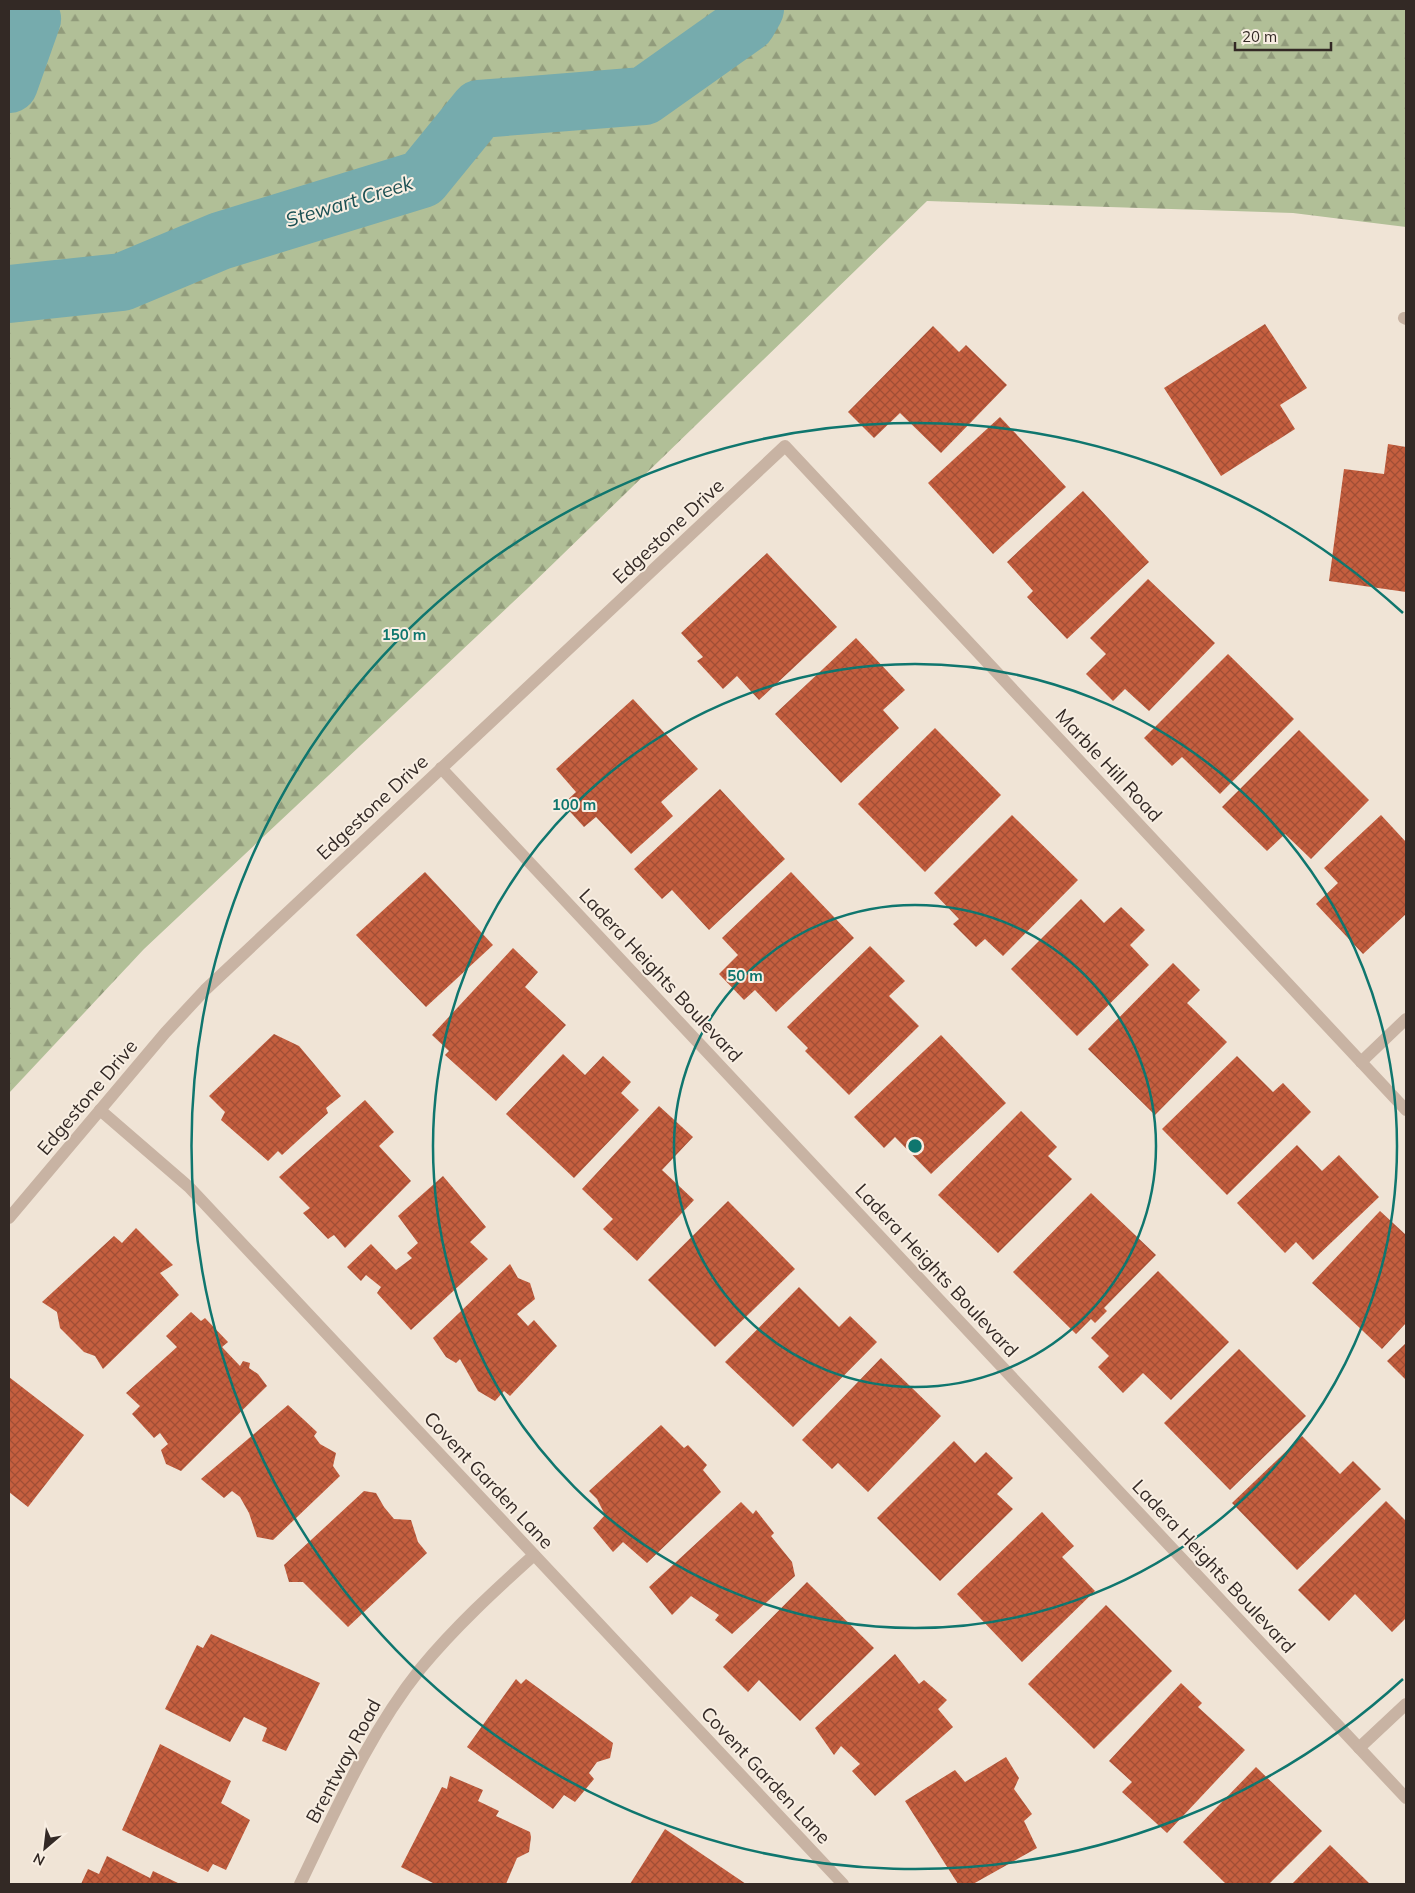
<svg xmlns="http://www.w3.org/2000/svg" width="1415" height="1893" font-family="Mulish,sans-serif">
<defs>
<pattern id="forest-firs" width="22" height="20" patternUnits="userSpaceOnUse" patternTransform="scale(1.25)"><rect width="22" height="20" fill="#b1bf97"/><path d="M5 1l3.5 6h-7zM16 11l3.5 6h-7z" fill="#919b7b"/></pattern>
<pattern id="building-cross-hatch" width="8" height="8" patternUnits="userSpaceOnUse" patternTransform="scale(1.25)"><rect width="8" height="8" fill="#c55f3f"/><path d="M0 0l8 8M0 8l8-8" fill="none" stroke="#a14e35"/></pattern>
</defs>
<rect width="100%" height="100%" fill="#f0e4d6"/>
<path fill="url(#forest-firs)" d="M9 9H1406V227L1293 213 927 201 527 589 144 949 9 1093Z"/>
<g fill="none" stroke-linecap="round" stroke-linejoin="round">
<g stroke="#76abad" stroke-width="58">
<path d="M9 84 32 19 26 9"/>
<path d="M9 294 122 282 220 241 422 179 479 109 644 96 747 23 755 9"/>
</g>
</g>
<g fill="url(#building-cross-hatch)">
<path d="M1265 324 1307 388 1280 405 1295 429 1221 476 1164 388Z"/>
<path d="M933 326 959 352 966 345 1007 385 941 453 900 413 874 438 848 412Z"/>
<path d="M1000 417 1066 487 993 554 928 483Z"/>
<path d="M1388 444 1406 447V592L1329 581 1344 469 1384 474Z"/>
<path d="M1083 491 1149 562 1067 639 1027 597 1033 591 1007 562Z"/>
<path d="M767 553 837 627 759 700 737 676 723 689 697 661 703 657 681 633Z"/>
<path d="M1148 579 1215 643 1149 711 1125 689 1113 701 1086 674 1106 654 1090 638Z"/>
<path d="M856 638 905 690 883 710 899 728 841 783 775 714Z"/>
<path d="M1228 654 1294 719 1220 794 1182 757 1172 766 1144 738Z"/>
<path d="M633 699 698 769 661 802 673 816 631 854 596 817 584 827 563 804 576 792 556 769Z"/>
<path d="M935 728 1001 795 925 872 858 804Z"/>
<path d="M1299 730 1369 800 1311 859 1285 834 1267 851 1222 807Z"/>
<path d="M720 789 785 859 709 930 672 890 662 899 634 869Z"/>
<path d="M1012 815 1078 880 1003 956 985 939 976 947 953 924 959 919 934 893Z"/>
<path d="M1381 815 1406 842V914L1363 954 1316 904 1338 883 1324 868Z"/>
<path d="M425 872 493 945 426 1007 356 935Z"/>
<path d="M791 872 854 938 776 1012 755 990 744 1000 719 974 738 955 722 938Z"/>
<path d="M1081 899 1104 923 1121 907 1145 930 1130 945 1149 965 1077 1036 1011 969Z"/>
<path d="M870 946 905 981 889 996 919 1026 849 1095 805 1051 808 1048 787 1027Z"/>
<path d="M513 948 538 972 525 987 566 1025 496 1101 445 1055 449 1051 432 1035Z"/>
<path d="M1173 963 1200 990 1187 1003 1227 1042 1155 1115 1088 1049Z"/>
<path d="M274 1034 299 1046 341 1096 326 1108 328 1113 282 1155 278 1151 268 1161 221 1120 225 1112 209 1096Z"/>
<path d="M941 1035 1006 1103 931 1174 895 1137 884 1148 854 1117Z"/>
<path d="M563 1054 585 1075 603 1056 631 1082 621 1093 639 1110 574 1178 506 1114Z"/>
<path d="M1237 1056 1273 1092 1283 1083 1311 1112 1227 1195 1162 1129Z"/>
<path d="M365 1100 394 1132 379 1146 411 1181 345 1248 334 1235 328 1239 303 1213 310 1208 279 1177Z"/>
<path d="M659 1106 693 1137 662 1170 694 1200 637 1261 603 1229 613 1219 582 1189Z"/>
<path d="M1021 1111 1057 1147 1048 1156 1072 1179 998 1253 938 1195Z"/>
<path d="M1297 1145 1322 1171 1339 1155 1379 1197 1313 1260 1296 1242 1285 1253 1237 1203Z"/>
<path d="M443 1176 486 1227 470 1242 488 1259 411 1330 377 1293 381 1287 366 1275 361 1281 347 1267 371 1244 396 1270 412 1258 407 1253 418 1243 398 1216Z"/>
<path d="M1091 1193 1156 1255 1104 1308 1107 1311 1095 1323 1091 1319 1076 1334 1013 1272Z"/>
<path d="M728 1201 795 1269 715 1347 648 1280Z"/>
<path d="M1380 1211 1406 1235V1323L1382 1349 1312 1283Z"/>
<path d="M136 1228 173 1265 160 1273 179 1295 103 1369 95 1356 84 1352 60 1328 57 1312 42 1302 114 1236 122 1243Z"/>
<path d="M510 1264 518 1278 530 1283 535 1299 517 1314 528 1326 534 1320 557 1346 510 1396 504 1391 495 1401 478 1391 460 1359 456 1363 446 1357 433 1338Z"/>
<path d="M1158 1271 1229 1342 1171 1400 1143 1373 1123 1393 1098 1367 1109 1356 1091 1338Z"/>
<path d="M799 1287 839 1327 850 1316 877 1342 793 1427 725 1362Z"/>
<path d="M191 1312 201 1321 205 1318 228 1342 222 1347 240 1366 243 1361 250 1363 249 1368 258 1374 267 1386 181 1471 166 1464 161 1450 168 1444 160 1433 154 1438 132 1414 140 1406 126 1393 177 1347 166 1336Z"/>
<path d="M1406 1343V1380L1387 1361Z"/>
<path d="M1239 1349 1306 1416 1230 1490 1164 1423Z"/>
<path d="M881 1358 941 1416 868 1492 838 1463 832 1469 802 1440Z"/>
<path d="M9 1377 84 1435 28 1507 9 1492Z"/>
<path d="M288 1405 317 1432 314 1436 320 1444 336 1453 333 1466 340 1476 273 1540 257 1537 249 1513 240 1497 232 1491 224 1498 201 1479Z"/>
<path d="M661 1425 684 1448 688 1445 707 1465 703 1470 721 1492 647 1563 623 1542 613 1552 593 1528 605 1515 597 1499 589 1491Z"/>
<path d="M1302 1436 1340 1474 1353 1461 1381 1489 1297 1570 1232 1503Z"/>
<path d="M954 1441 975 1463 986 1452 1013 1478 997 1494 1013 1509 940 1581 877 1518Z"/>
<path d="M364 1491 376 1493 384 1507 394 1519 411 1520 418 1542 427 1553 348 1627 303 1582H289L284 1565Z"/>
<path d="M1386 1501 1406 1521V1618L1392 1632 1355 1594 1329 1621 1298 1590Z"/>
<path d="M741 1502 753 1514 756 1510 774 1533 771 1536 792 1562 795 1576 732 1634 715 1620 719 1615 691 1596 672 1615 649 1587Z"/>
<path d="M1042 1512 1074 1546 1062 1557 1095 1591 1022 1662 957 1594Z"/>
<path d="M807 1582 874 1648 800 1721 759 1680 748 1692 723 1667Z"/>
<path d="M1106 1605 1172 1671 1094 1749 1028 1684Z"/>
<path d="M211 1634 320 1683 286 1751 262 1741 267 1728 244 1717 230 1742 165 1709 197 1645 203 1648Z"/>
<path d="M895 1654 919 1684 924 1680 947 1700 938 1709 953 1727 875 1796 852 1771 860 1764 841 1746 834 1755 815 1728Z"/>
<path d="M516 1679 521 1684 526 1679 613 1743 610 1758 597 1762 589 1773 594 1779 575 1802 564 1795 553 1809 467 1747Z"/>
<path d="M1181 1683 1202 1703 1198 1707 1245 1750 1167 1833 1122 1792 1132 1782 1109 1761Z"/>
<path d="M160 1744 231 1781 221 1803 250 1820 226 1870 213 1864 208 1872 122 1830Z"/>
<path d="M1006 1757 1019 1778 1014 1789 1032 1814 1024 1821 1037 1848 973 1884H958L905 1801 955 1770 965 1782Z"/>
<path d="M1256 1767 1322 1831 1269 1884H1226L1183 1842Z"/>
<path d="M450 1776 483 1790 478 1801 499 1811 496 1816 530 1832 531 1837 529 1852 517 1858 506 1884H435L401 1867 442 1787 447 1789Z"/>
<path d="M665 1829 746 1884H630Z"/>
<path d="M1330 1845 1370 1884H1292Z"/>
<path d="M107 1856 150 1878 153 1871 180 1884H81L88 1869 99 1874Z"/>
</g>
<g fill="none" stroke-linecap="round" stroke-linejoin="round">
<g stroke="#c8b3a3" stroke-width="12">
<path d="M1404 318 1406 319"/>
<path d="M441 768 1406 1798"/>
<path d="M1361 1062 1406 1019"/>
<path d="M100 1110 189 1187 843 1884"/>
<path d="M9 1218 165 1033 205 990 785 446 1406 1110"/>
<path d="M1359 1748 1406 1704"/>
<path d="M300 1884C336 1810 369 1733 421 1668 455 1627 494 1591 534 1555"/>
</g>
</g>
<g fill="none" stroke="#0f766e" stroke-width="2.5">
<circle cx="915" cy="1146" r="241"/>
<circle cx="915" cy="1146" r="482"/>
<path d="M1403 1679A723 723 0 1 1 1403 613"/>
</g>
<g text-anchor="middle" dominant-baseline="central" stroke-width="4" stroke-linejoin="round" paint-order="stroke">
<g font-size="19" fill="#332925" stroke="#f8eee2">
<text transform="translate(668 531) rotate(-43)">Edgestone Drive</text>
<text transform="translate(1109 765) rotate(47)">Marble Hill Road</text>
<text transform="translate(372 807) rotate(-43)">Edgestone Drive</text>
<text transform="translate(661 975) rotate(47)">Ladera Heights Boulevard</text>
<text transform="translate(87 1097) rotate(-50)">Edgestone Drive</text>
<text transform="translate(937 1270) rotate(47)">Ladera Heights Boulevard</text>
<text transform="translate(489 1480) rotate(47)">Covent Garden Lane</text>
<text transform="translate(1214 1566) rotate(47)">Ladera Heights Boulevard</text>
<text transform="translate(343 1761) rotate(-62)">Brentway Road</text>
<text transform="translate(766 1775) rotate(47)">Covent Garden Lane</text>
</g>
<g font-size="20" font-style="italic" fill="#1b5053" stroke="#f8eee2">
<text transform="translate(349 201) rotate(-17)">Stewart Creek</text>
</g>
</g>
<circle cx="915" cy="1146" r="8" fill="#0f766e" stroke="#f8eee2" stroke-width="2.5"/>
<g font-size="15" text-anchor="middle" font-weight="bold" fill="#0f766e" stroke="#f8eee2" stroke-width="4" stroke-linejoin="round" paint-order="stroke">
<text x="404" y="640">150 m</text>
<text x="574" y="810">100 m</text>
<text x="745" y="981">50 m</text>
</g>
<rect width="1415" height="1893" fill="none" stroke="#332925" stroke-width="20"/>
<g transform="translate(45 1848) rotate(208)" stroke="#f8eee2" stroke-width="4" paint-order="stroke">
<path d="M0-4L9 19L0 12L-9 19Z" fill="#332925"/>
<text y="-8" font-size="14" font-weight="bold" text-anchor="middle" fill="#332925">N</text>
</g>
<path d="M1235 42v8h96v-8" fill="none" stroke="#332925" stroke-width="2.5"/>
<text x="1242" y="42" font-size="15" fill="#332925" stroke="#f8eee2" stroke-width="4" paint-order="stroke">20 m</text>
</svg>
